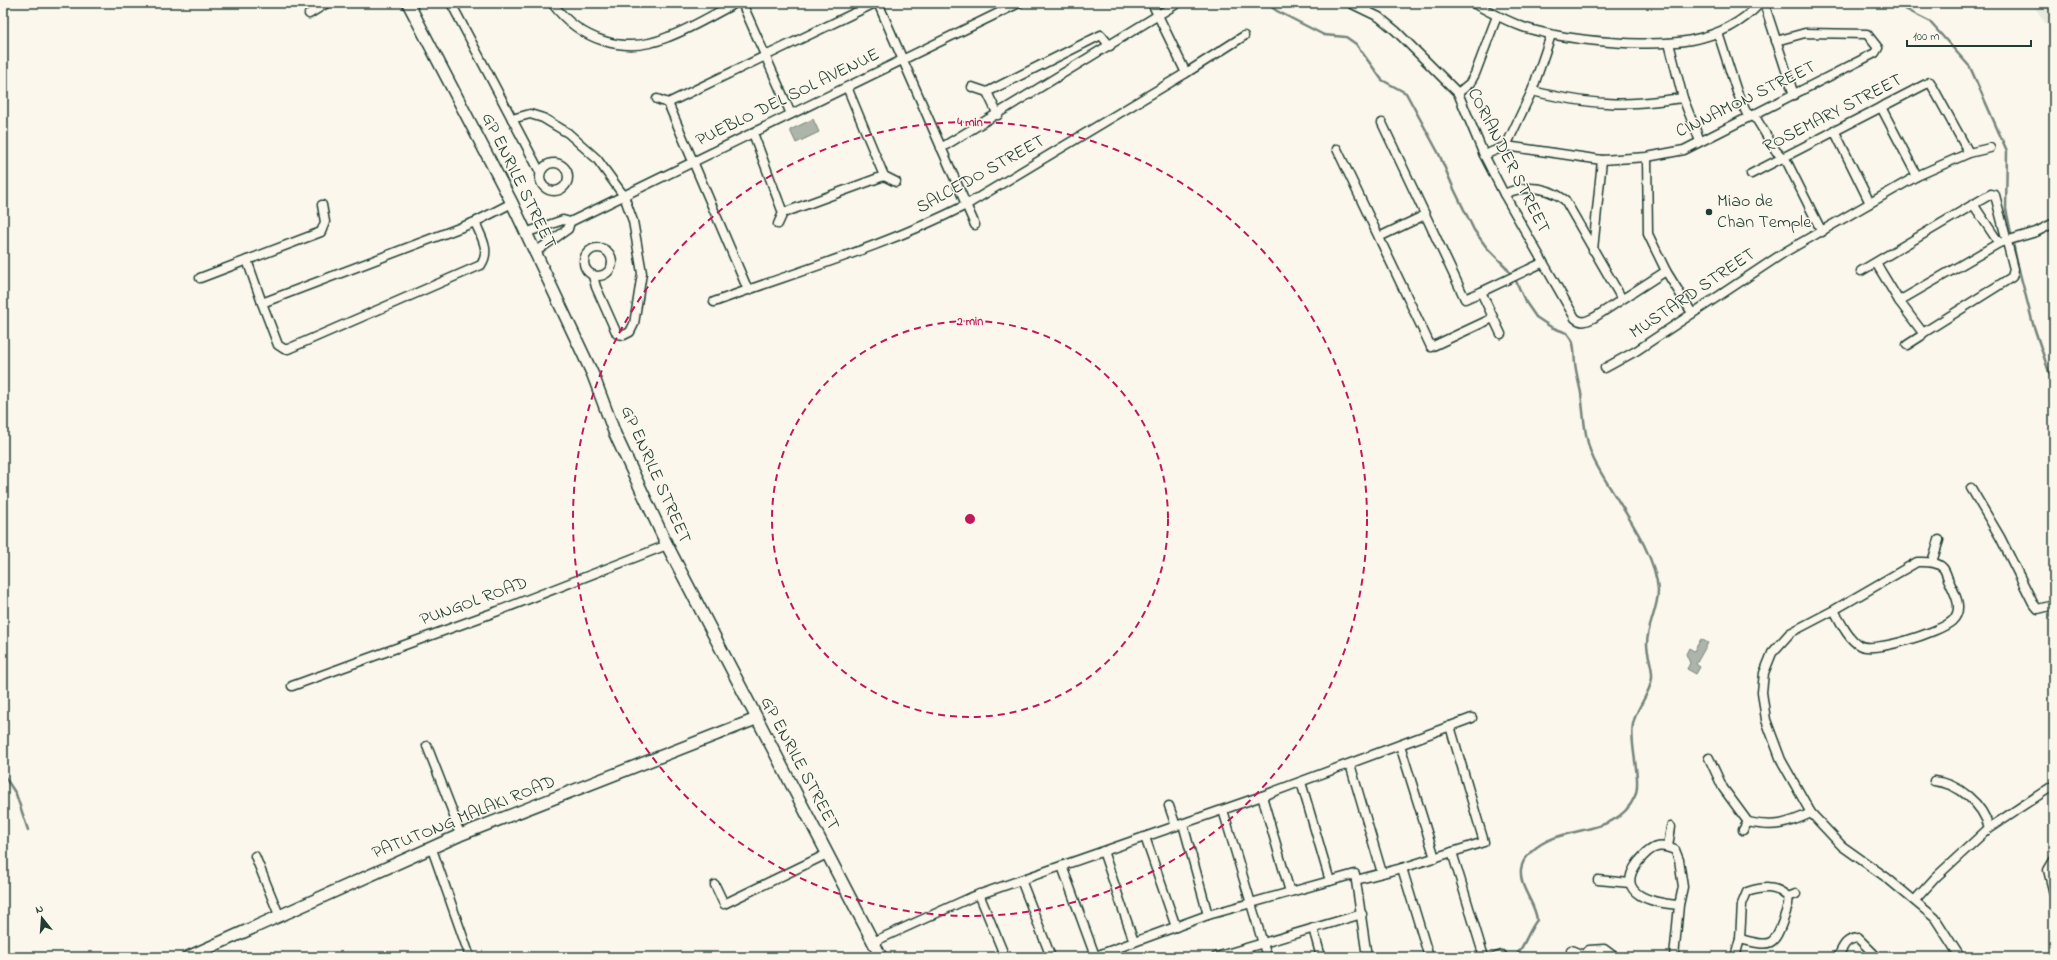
<svg xmlns="http://www.w3.org/2000/svg" width="2057" height="960" font-family="'Indie Flower',sans-serif">
<rect width="100%" height="100%" fill="#fbf7ec"/>
<filter id="ink" filterUnits="userSpaceOnUse"><feTurbulence type="fractalNoise" baseFrequency=".025" numOctaves="2"/><feDisplacementMap in="SourceGraphic" scale="8" xChannelSelector="R" yChannelSelector="G"/><feConvolveMatrix kernelMatrix="1 2 1 2 8 2 1 2 1" color-interpolation-filters="sRGB"/></filter>
<g filter="url(#ink)">
<path fill="#eae9de" d="M2041 3H2054V35L2035 8Z"/>
<g fill="#adb4aa" stroke="#74847b">
<path d="M813 119 819 132 796 143 790 130Z"/>
<path d="M1701 639 1708 643 1696 664 1700 667 1696 674 1687 669 1690 663 1686 654 1689 648 1694 651Z"/>
</g>
<g fill="none" stroke-linecap="round" stroke-linejoin="round">
<g stroke="#74847b" stroke-width="2.5">
<path d="M1266 3 1277 11 1324 35 1346 37 1356 44 1382 80 1406 93 1439 154 1453 187 1474 230 1487 248 1505 266 1516 281 1525 301 1536 317 1551 327 1567 333 1572 340C1575 348 1574 355 1575 363 1576 373 1579 383 1581 393 1584 416 1584 439 1594 460 1613 498 1656 548 1658 591 1658 609 1647 626 1647 644 1647 655 1653 667 1652 678 1650 695 1636 707 1633 724 1629 745 1642 779 1635 796 1616 840 1561 822 1531 852 1526 857 1522 862 1521 869 1519 889 1535 901 1537 920 1528 931 1525 946 1515 957"/>
<path d="M1893 3 1929 21 1970 67 2007 151 2006 209 2017 262 2033 324 2054 387"/>
<path d="M3 774 16 794 28 830"/>
</g>
<defs>
<g id="street">
<path d="M451 3 540 172"/>
<path d="M552 3C580 40 624 56 668 37 692 28 714 14 736 3"/>
<path d="M742 3 791 114"/>
<path d="M878 3 975 225"/>
<path d="M1152 3 1186 73"/>
<path d="M1350 3 1379 17 1396 31 1458 93 1484 155 1504 194 1575 318C1582 324 1587 321 1595 317L1666 271"/>
<path d="M1473 3C1490 12 1508 22 1526 28 1553 36 1582 40 1610 42 1663 46 1722 46 1760 3"/>
<path d="M1764 3 1794 95"/>
<path d="M309 14 327 3"/>
<path d="M1718 33 1737 92 1746 112 1757 120 1776 151 1787 162 1822 232"/>
<path d="M1669 43 1683 98 1700 141"/>
<path d="M847 87 884 176"/>
<path d="M972 87 987 92"/>
<path d="M1532 91C1557 97 1582 102 1607 103 1633 105 1658 101 1683 98"/>
<path d="M1458 93 1470 83 1475 74 1497 16"/>
<path d="M657 99 668 103 748 290"/>
<path d="M668 103 875 3"/>
<path d="M1881 107 1917 176"/>
<path d="M998 115 987 92 1101 35 1110 46"/>
<path d="M512 119 530 114 543 118 568 133 597 159 624 196 633 221 642 273 634 324 630 332 624 335 617 334 596 287 593 276"/>
<path d="M1382 123 1465 299 1481 292"/>
<path d="M1834 130 1870 203"/>
<path d="M753 133 783 213"/>
<path d="M1506 146 1602 160 1647 157 1684 150 1875 53 1878 48 1867 34 1805 33 1776 41"/>
<path d="M941 148 1178 3"/>
<path d="M1337 149 1431 347 1493 318"/>
<path d="M1484 155 1506 146 1532 91 1551 35"/>
<path d="M1647 157 1648 234 1666 271 1692 313"/>
<circle cx="554" cy="177" r="14"/>
<path d="M1751 174 1930 82 1969 153"/>
<path d="M884 176 896 182"/>
<path d="M1504 194C1525 185 1546 186 1565 200L1622 299"/>
<path d="M1973 204 1999 243"/>
<path d="M783 213 884 176"/>
<path d="M475 222C481 237 491 250 481 265L288 349H284L278 345 262 303 475 222 512 203"/>
<path d="M778 224 783 213"/>
<path d="M525 233 563 220 570 222 1019 3"/>
<path d="M1379 237 1425 215"/>
<circle cx="598" cy="262" r="14"/>
<path d="M1593 250 1602 160"/>
<path d="M534 253 568 229 570 222"/>
<path d="M247 260 262 303"/>
<path d="M1876 263 1899 301 1923 333"/>
<path d="M1861 271 1991 194 1995 195 2014 269 2012 277 1923 333 1921 336 1907 345"/>
<path d="M200 278 321 232 325 222 322 205"/>
<path d="M1899 301 1999 243 2036 232 2054 223"/>
<path d="M714 302C799 271 886 246 966 205L1186 73 1244 36"/>
<path d="M1501 334 1481 292 1542 263"/>
<path d="M1605 368 1636 351 1785 252 1917 176 1969 153 1990 148"/>
<path d="M1971 488 2000 537 2033 603 2038 609 2054 605"/>
<path d="M1932 562 1939 540"/>
<path d="M1834 610C1840 621 1848 639 1859 645 1873 654 1940 632 1952 621 1965 609 1954 592 1948 579 1947 576 1945 570 1943 568 1937 561 1925 562 1917 562L1834 610 1790 633 1772 653 1764 673 1762 692 1766 720 1781 760 1811 813 1842 846 1887 878 1935 918 1960 957"/>
<path d="M292 686 498 611 667 545"/>
<path d="M1400 745 1435 858"/>
<path d="M427 746 452 810 460 835"/>
<path d="M1709 758 1723 788 1748 822C1774 828 1787 824 1811 813"/>
<path d="M1350 764 1382 873"/>
<path d="M1934 781C1958 783 1983 804 1989 828"/>
<path d="M1301 782 1330 881"/>
<path d="M1262 796 1290 892"/>
<path d="M1169 806 1176 826"/>
<path d="M1223 810 1267 957"/>
<path d="M1183 824 1208 915"/>
<path d="M1743 830 1748 822"/>
<path d="M1145 837 1176 927"/>
<path d="M1668 847 1671 827"/>
<path d="M432 849 470 957"/>
<path d="M1103 851 1134 942"/>
<path d="M1452 852 1484 957"/>
<path d="M255 856 279 915"/>
<path d="M2054 860 2048 870 2054 894"/>
<path d="M1062 866 1095 956"/>
<path d="M1402 868 1429 957"/>
<path d="M1021 880 1051 957"/>
<path d="M1356 880 1402 868 1484 842 1450 726"/>
<path d="M1598 880 1630 883"/>
<path d="M715 885 724 904 827 854"/>
<path d="M979 894 1005 957"/>
<path d="M1788 897 1796 894"/>
<path d="M1915 900 1936 877 1989 828 2054 785"/>
<path d="M1313 928 1321 957"/>
<path d="M1740 939C1770 946 1773 949 1784 918 1786 910 1790 905 1788 897"/>
<path d="M873 942 972 897 1262 796 1472 718"/>
<path d="M1571 950 1583 955"/>
<path d="M1093 957 1208 915 1355 874 1367 957"/>
<path d="M1216 957 1362 914"/>
<path d="M1496 957 1502 955"/>
<path d="M1581 957 1589 950 1604 949 1612 955 1613 957"/>
<path d="M1674 957 1679 905 1683 887 1679 860 1675 850C1670 848 1663 845 1657 847 1650 848 1643 856 1638 862 1613 895 1654 903 1679 905"/>
<path d="M1735 957 1740 939 1742 904 1747 892C1763 887 1775 885 1788 897"/>
<path d="M1838 957C1843 947 1845 939 1858 938L1877 957"/>
</g>
<g id="secondary">
<path d="M408 3 512 203 593 375 615 434 667 545 881 957"/>
<path d="M188 957 460 835 756 719"/>
</g>
</defs>
<use href="#street" stroke="#1f3d34" stroke-width="11"/>
<use href="#secondary" stroke="#1f3d34" stroke-width="14"/>
<use href="#street" stroke="#fbf7ec" stroke-width="8"/>
<use href="#secondary" stroke="#fbf7ec" stroke-width="11"/>
</g>
</g>
<g fill="none" stroke="#c2185b" stroke-width="2" stroke-dasharray="7 5">
<circle cx="970" cy="519" r="198"/>
<circle cx="970" cy="519" r="397"/>
</g>
<circle fill="#1f3d34" stroke="#fbf7ec" stroke-width="1.5" cx="1709" cy="212" r="4"/>
<g text-anchor="middle" dominant-baseline="central" stroke-width="3" stroke-linejoin="round" paint-order="stroke">
<g font-size="18" fill="#1f3d34" stroke="#fbf7ec">
<text transform="translate(788 98) rotate(-26)">PUEBLO DEL SOL AVENUE</text>
<text transform="translate(1746 100) rotate(-26)">CINNAMON STREET</text>
<text transform="translate(1833 114) rotate(-27)">ROSEMARY STREET</text>
<text transform="translate(1508 161) rotate(63)">CORIANDER STREET</text>
<text transform="translate(981 175) rotate(-29)">SALCEDO STREET</text>
<text transform="translate(518 181) rotate(64)">GP ENRILE STREET</text>
<text transform="translate(1693 294) rotate(-34)">MUSTARD STREET</text>
<text transform="translate(655 475) rotate(66)">GP ENRILE STREET</text>
<text transform="translate(474 602) rotate(-20)">PUNGOL ROAD</text>
<text transform="translate(799 764) rotate(62)">GP ENRILE STREET</text>
<text transform="translate(464 818) rotate(-22)">PATUTONG MALAKI ROAD</text>
</g>
<g font-size="18" fill="#1f3d34" stroke="#fbf7ec" text-anchor="start">
<text x="1717" y="202">Miao de<tspan x="1717" dy="21">Chan Temple</tspan></text>
</g>
</g>
<circle cx="970" cy="519" r="6" fill="#c2185b" stroke="#fbf7ec" stroke-width="2"/>
<g font-size="12" text-anchor="middle" font-weight="bold" fill="#c2185b" stroke="#fbf7ec" stroke-width="3" stroke-linejoin="round" paint-order="stroke">
<text x="970" y="126">4 min</text>
<text x="970" y="325">2 min</text>
</g>
<rect width="2057" height="960" fill="none" stroke="#fbf7ec" stroke-width="16"/>
<rect x="8" y="8" width="2041" height="944" fill="none" stroke="#1f3d34" stroke-width="1.5" filter="url(#ink)"/>
<g transform="translate(42 918) rotate(343)" stroke="#fbf7ec" stroke-width="3" paint-order="stroke">
<path d="M0-3L7 15L0 10L-7 15Z" fill="#1f3d34"/>
<text y="-6" font-size="11" font-weight="bold" text-anchor="middle" fill="#1f3d34">N</text>
</g>
<path d="M1907 40v6h124v-6" fill="none" stroke="#1f3d34" stroke-width="2"/>
<text x="1913" y="40" font-size="12" fill="#1f3d34" stroke="#fbf7ec" stroke-width="3" paint-order="stroke">100 m</text>
</svg>
